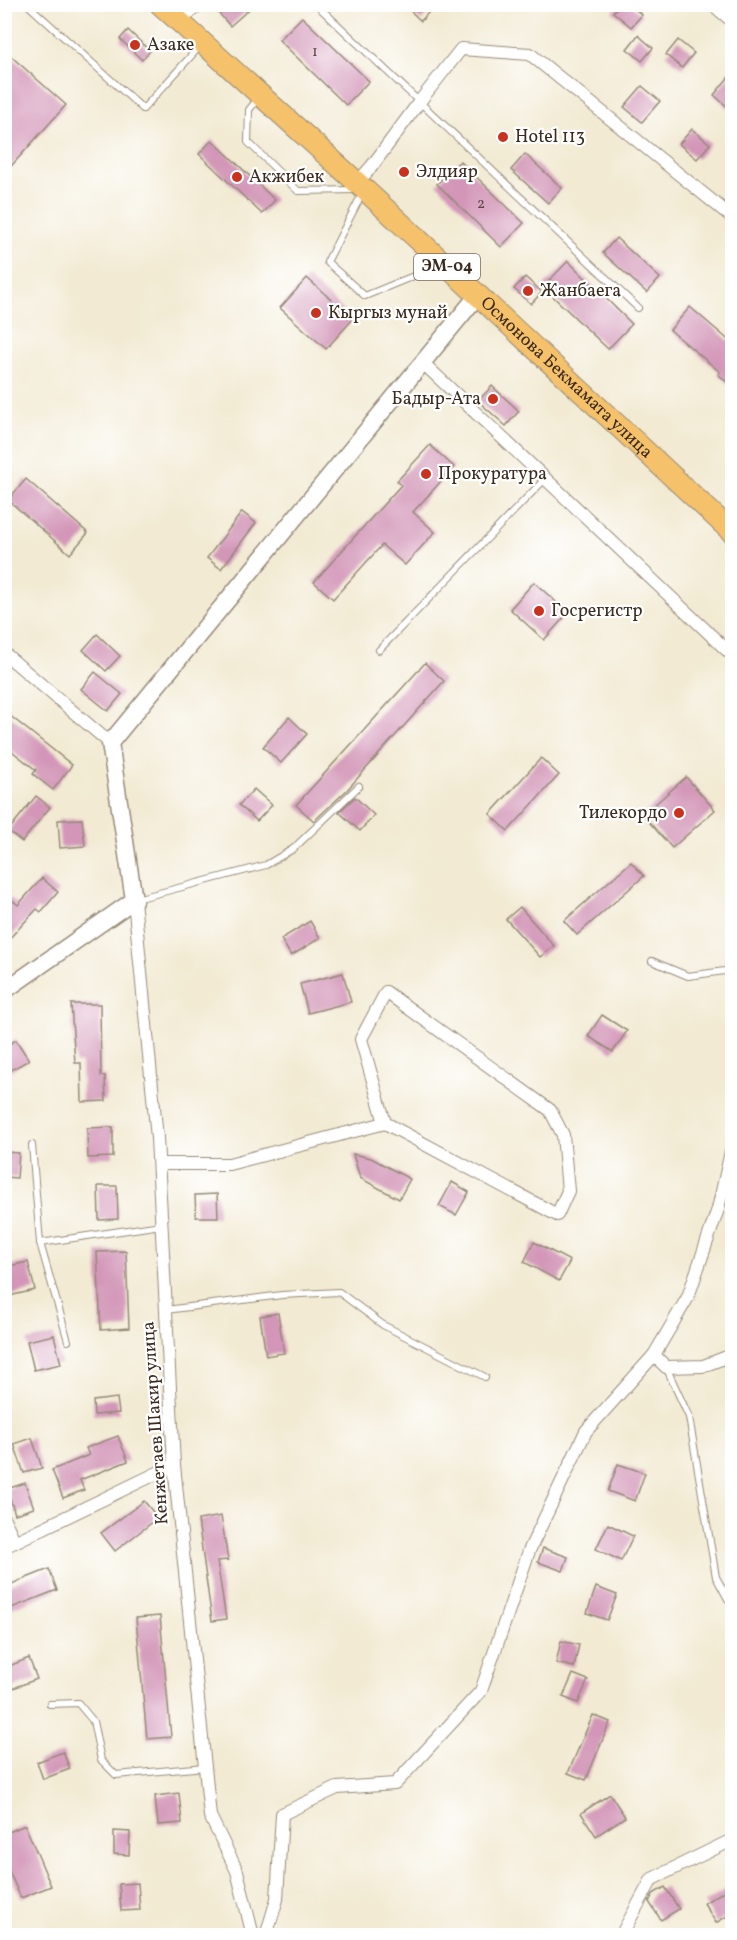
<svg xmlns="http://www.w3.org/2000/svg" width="737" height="1940" font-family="Vollkorn,serif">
<rect width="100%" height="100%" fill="#fff"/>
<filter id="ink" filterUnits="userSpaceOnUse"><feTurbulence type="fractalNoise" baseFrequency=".0167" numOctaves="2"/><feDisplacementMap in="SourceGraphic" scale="12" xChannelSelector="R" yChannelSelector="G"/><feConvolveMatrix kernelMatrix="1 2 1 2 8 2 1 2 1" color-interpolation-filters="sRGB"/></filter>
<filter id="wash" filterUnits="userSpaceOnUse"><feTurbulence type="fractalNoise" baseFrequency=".008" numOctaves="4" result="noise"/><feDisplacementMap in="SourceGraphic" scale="24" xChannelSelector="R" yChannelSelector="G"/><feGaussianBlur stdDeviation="1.35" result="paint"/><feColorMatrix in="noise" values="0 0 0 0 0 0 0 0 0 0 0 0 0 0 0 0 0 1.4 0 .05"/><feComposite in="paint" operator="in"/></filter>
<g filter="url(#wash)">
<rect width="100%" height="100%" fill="#f2ead3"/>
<g id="blocks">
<g fill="#d396b8">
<path d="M211 4H255L230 26Z"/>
<path d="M403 4H436L421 21Z"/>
<path d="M620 4H629L642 15 631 27 613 12Z"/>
<path d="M302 17 369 81 346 105 279 40Z"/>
<path d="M128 30 150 51 142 60 120 39Z"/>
<path d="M638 35 653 48 642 61 627 49Z"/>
<path d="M678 40 694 53 682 68 666 55Z"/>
<path d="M4 50 66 105 4 174Z"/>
<path d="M732 73V111L714 95Z"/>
<path d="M642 86 660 101 642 122 624 107Z"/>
<path d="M692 129 710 144 697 159 679 144Z"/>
<path d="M212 140 275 200 262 214 199 154Z"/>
<path d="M525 154 562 188 548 203 511 170Z"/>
<path d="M460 161 524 223 501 247 437 184Z"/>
<path d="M616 238 660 278 647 293 603 253Z"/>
<path d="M568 261 632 324 608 349 543 287Z"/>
<path d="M525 277 542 292 531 304 514 289Z"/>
<path d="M307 278 353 319 326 349 280 308Z"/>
<path d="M690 307 732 343V387L718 374 720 372 670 330Z"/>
<path d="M492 386 519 411 506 426 478 401Z"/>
<path d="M430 445 454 467 413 512 435 532 405 565 382 545 333 599 314 582 401 485 397 481Z"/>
<path d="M26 479 88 533 70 554 8 500Z"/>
<path d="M242 512 256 523 221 569 207 558Z"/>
<path d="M534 582 568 613 544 640 510 609Z"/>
<path d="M97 634 120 656 106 671 83 650Z"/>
<path d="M425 663 444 681 347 790 314 821 296 805Z"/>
<path d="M95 672 122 694 108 711 81 689Z"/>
<path d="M4 711 72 765 53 790 33 774 36 770 4 745Z"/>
<path d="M289 717 307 734 281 763 263 747Z"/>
<path d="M541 758 559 775 508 831 490 814Z"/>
<path d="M686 777 715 810 672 848 643 815Z"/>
<path d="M254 789 272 805 257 821 239 805Z"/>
<path d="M36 796 50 807 22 842 8 831Z"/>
<path d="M355 797 374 815 360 831 339 812Z"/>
<path d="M82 819 85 846 60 848 58 820Z"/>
<path d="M631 862 644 876 577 935 564 921Z"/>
<path d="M42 878 58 892 41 912 37 909 4 944V904L10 898 18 905Z"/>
<path d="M520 907 554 946 540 957 506 919Z"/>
<path d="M310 921 320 938 291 956 281 939Z"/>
<path d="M343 973 351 1002 308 1013 300 984Z"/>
<path d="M71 1004H100L101 1076H105L106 1101 82 1102 81 1063H75Z"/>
<path d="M602 1015 627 1031 613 1052 588 1036Z"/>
<path d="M16 1040 29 1060 4 1074V1047Z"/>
<path d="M113 1127V1157L88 1158 87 1128Z"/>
<path d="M4 1152 19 1153 17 1178 4 1177Z"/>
<path d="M353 1154 371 1158 410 1179 399 1199 360 1178Z"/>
<path d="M452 1182 469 1192 456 1215 439 1206Z"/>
<path d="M98 1186H117L118 1219 99 1220Z"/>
<path d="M217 1194 218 1217H196L195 1195Z"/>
<path d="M534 1242 570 1261 559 1281 524 1262Z"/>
<path d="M126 1251 129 1328 101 1330 97 1252Z"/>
<path d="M28 1262 35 1290 9 1296 4 1278V1267Z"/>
<path d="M278 1313 284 1353 266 1356 260 1316Z"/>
<path d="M54 1335 61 1364 34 1370 27 1341Z"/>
<path d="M117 1398 119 1413 94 1415 93 1401Z"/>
<path d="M118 1436 128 1461 80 1480 84 1490 63 1498 52 1470 89 1455 86 1448Z"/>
<path d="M32 1438 42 1468 24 1473 14 1444Z"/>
<path d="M618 1464 645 1473 635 1501 608 1491Z"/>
<path d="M25 1483 34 1508 15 1514 7 1489Z"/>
<path d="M144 1501 158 1518 115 1551 101 1533Z"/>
<path d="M221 1516 228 1560 217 1561 226 1619 212 1621 198 1520Z"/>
<path d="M608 1524 633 1536 621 1561 596 1549Z"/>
<path d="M543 1548 568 1557 563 1571 538 1562Z"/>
<path d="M49 1569 57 1590 4 1611V1587Z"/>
<path d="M596 1587 617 1595 607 1620 587 1613Z"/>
<path d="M160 1616 171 1737 147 1739 136 1618Z"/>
<path d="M561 1641 579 1645 574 1667 556 1663Z"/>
<path d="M29 1658 37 1679 8 1690 4 1681V1668Z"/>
<path d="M573 1674 588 1680 578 1703 563 1697Z"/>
<path d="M593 1715 610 1722 586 1780 568 1773Z"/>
<path d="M63 1752 70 1769 43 1779 37 1762Z"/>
<path d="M179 1793 182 1823 158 1825 155 1796Z"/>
<path d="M610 1794 625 1817 596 1836 581 1813Z"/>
<path d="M25 1825 51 1886 21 1898 4 1860V1834Z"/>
<path d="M114 1831 130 1832 129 1855 114 1854Z"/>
<path d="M138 1883 140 1910 121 1911 119 1884Z"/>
<path d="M665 1887 679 1909 661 1920 649 1902 653 1894Z"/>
<path d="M726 1890 732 1900V1913L716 1923 704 1903Z"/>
</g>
</g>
</g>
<g filter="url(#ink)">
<use href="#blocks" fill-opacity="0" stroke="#968a78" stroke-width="1.5"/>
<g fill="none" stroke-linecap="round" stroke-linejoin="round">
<defs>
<g id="service">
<path d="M27 4 143 109 201 45"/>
<path d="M320 4 321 9 638 308"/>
<path d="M259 97 249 110 248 142 298 191 356 190"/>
<path d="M362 194 327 262 365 296 421 273 439 264"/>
<path d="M379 650 545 479"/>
<path d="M136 899 266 865 293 849 359 786"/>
<path d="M652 961 688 976 732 970"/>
<path d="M32 1145 40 1243 68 1341"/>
<path d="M40 1243 161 1225"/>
<path d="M166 1310 282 1295 339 1292 383 1325 485 1377"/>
<path d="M666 1367 689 1417 716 1577 728 1599 732 1601"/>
<path d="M50 1704 78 1703 93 1721 101 1760 116 1775 205 1767"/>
</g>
<g id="minor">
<path d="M712 4 732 21"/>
<path d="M178 22 200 4"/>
<path d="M357 183 372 166 420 101 461 49 530 54 732 217"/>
<path d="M423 363 732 655"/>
<path d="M4 653 110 743"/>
<path d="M134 900 157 1138 174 1465 210 1816 237 1871 253 1936"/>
<path d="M159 1164H229L385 1123 557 1215 568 1191 563 1135 550 1110 386 992 361 1039 385 1123"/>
<path d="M654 1355 666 1367 703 1366 732 1355"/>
<path d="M4 1519 15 1542"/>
<path d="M4 1547 174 1465"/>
<path d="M624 1930 652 1879 732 1840"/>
<path d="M266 1936 277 1899 282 1814 337 1788 395 1784 481 1691 529 1551 586 1431 654 1355 688 1297 718 1209 732 1147"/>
</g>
<path id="tertiary" d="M4 991 134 900 110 743 478 295"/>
<g id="trunk">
<path id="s1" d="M160 4 364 189 732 532"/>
</g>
</defs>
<use href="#service" stroke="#968a78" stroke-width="8"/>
<use href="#minor" stroke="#968a78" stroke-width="14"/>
<use href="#tertiary" stroke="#968a78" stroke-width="19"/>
<use href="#trunk" stroke="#968a78" stroke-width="23"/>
<use href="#service" stroke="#fff" stroke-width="6"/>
<use href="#minor" stroke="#fff" stroke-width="12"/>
<use href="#tertiary" stroke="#fff" stroke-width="16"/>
<use href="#trunk" stroke="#f5c16b" stroke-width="21"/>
</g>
</g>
<g fill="#c8321e" stroke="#fff" stroke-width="2">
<circle cx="135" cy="45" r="6"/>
<circle cx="503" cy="137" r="6"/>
<circle cx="404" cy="172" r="6"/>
<circle cx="237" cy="177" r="6"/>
<circle cx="528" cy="291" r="6"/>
<circle cx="316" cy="313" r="6"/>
<circle cx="493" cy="399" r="6"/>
<circle cx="426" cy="474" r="6"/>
<circle cx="539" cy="611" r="6"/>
<circle cx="679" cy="813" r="6"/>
</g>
<g text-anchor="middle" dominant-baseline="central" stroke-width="4.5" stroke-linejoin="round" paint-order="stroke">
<g font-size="15" fill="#614544">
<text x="315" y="52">1</text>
<text x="481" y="204">2</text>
</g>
<rect fill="#fff" stroke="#766a62" stroke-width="1.5" x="414" y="254" width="66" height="26" rx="4.5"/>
<g font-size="16" font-weight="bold" fill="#3b2a1e">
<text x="447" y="267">ЭМ-04</text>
</g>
<g font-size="18" fill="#3b2a1e" stroke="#fff" text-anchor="start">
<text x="147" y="45">Азаке</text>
<text x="515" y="137">Hotel 113</text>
<text x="416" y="172">Элдияр</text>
<text x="249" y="177">Акжибек</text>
<text x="540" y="291">Жанбаега</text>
<text x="328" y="313">Кыргыз мунай</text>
<text x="481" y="399" text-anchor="end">Бадыр-Ата</text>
<text x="438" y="474">Прокуратура</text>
<text x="551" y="611">Госрегистр</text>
<text x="667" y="813" text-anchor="end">Тилекордо</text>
</g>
<g font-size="18" fill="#3b2a1e" stroke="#fff">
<text stroke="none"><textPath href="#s1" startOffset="552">Осмонова Бекмамата улица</textPath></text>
<text transform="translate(156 1423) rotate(-94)">Кенжетаев Шакир улица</text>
</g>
</g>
<rect width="737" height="1940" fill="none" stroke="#fff" stroke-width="24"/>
</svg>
